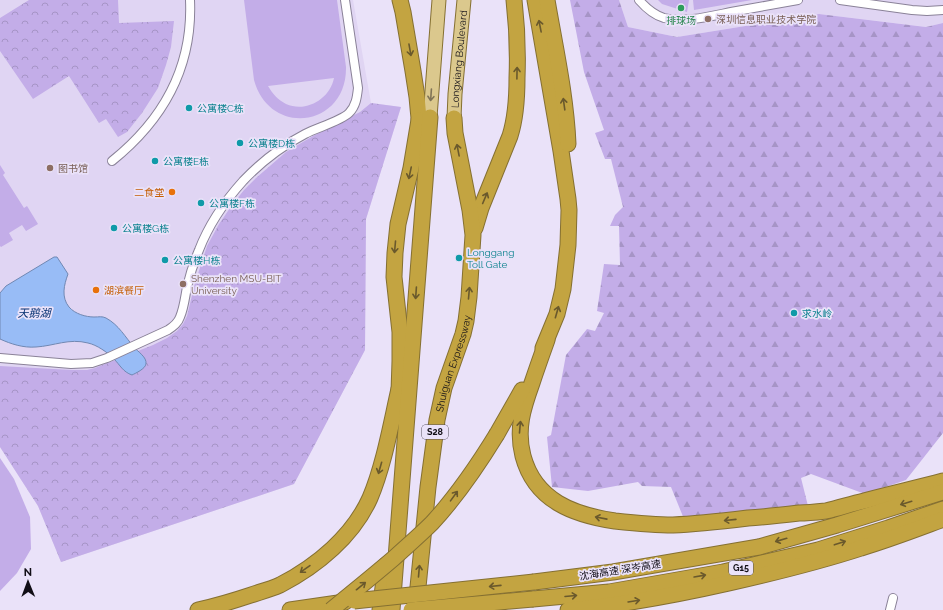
<svg xmlns="http://www.w3.org/2000/svg" width="943" height="610" font-family="Raleway,'Noto Sans SC',sans-serif">
<defs>
<pattern id="forest-firs" width="22" height="20" patternUnits="userSpaceOnUse"><rect width="22" height="20" fill="#c3ade8"/><path d="M5 1l3.5 6h-7zM16 11l3.5 6h-7z" fill="#a694c6"/></pattern>
<pattern id="park-crowns" width="20" height="18" patternUnits="userSpaceOnUse"><rect width="20" height="18" fill="#c3ade8"/><path d="M2 6a3 3 0 1 1 6 0M12 15a3 3 0 1 1 6 0" fill="none" stroke="#a694c6"/></pattern>
</defs>
<rect width="100%" height="100%" fill="#eae2f9"/>
<g fill="#e0d5f3">
<path d="M0 0H353L371 103 401 107 366 219 365 350 294 484 61 562 38 506 0 447Z"/>
<path d="M619 0H943V23L927 27 819 14 677 37 628 27Z"/>
</g>
<g fill="#c3ade8" fill-rule="evenodd">
<path d="M244 0H337L346 67C347 127 270 138 254 80ZM334 78C330 99 306 113 286 104 278 100 272 93 268 86Z"/>
<path d="M658 0H689L687 12 662 4Z"/>
<path d="M693 0H752L694 10Z"/>
<path d="M0 165 5 173 3 175 24 208 27 206 38 224 26 231 22 225 9 233 13 240 1 247 0 246Z"/>
<path d="M0 458 14 479 30 517 31 549 17 573 0 591Z"/>
</g>
<path fill="url(#forest-firs)" d="M570 0H619L628 27 677 37 819 14 926 27 943 23V433L906 480 865 494 811 474 801 478 808 506 684 519 671 487 642 486 638 482 588 491 552 487 547 437 551 435 566 355 587 329 595 331 604 313 597 311 604 264 620 265 619 226H610L615 215 623 207 611 159H605L595 133 604 130 584 72Z"/>
<g fill="url(#park-crowns)">
<path d="M29 0H118L119 23 174 21 171 47 166 65 158 88 142 113 127 132 118 137 106 119 99 123 69 76 33 99 0 51V18Z"/>
<path d="M371 103 401 107 366 219 365 350 294 484 61 562 38 506 0 447V366L72 370H87L95 368 153 345 167 338 177 331 183 324 187 316 195 283 207 246 219 224 232 205 244 190 256 178 286 152 313 136 360 112Z"/>
</g>
<path fill="#98bcf6" stroke="#7088b3" d="M54 257H57L68 274C64 285 61 297 69 307 75 314 86 317 94 317 99 317 102 316 106 318 119 325 125 337 134 347 138 352 147 357 146 364 145 369 136 373 132 375 123 372 120 365 114 359 107 352 97 345 88 343 69 338 54 346 36 347 23 348 11 344 0 339V293L6 286Z"/>
<g fill="none" stroke-linecap="round" stroke-linejoin="round">
<defs>
<g id="street">
<path d="M639 0C646 8 654 15 664 18 685 23 711 16 731 12 754 8 776 4 798 0"/>
<path d="M840 0 912 10 927 11 943 10"/>
<path d="M112 161C163 120 193 67 190 0"/>
<path d="M0 358 71 364 92 363 107 358 168 330C174 326 178 323 180 317 184 308 185 297 187 287 190 274 194 262 199 250 209 224 225 201 243 181 261 162 282 146 305 134 316 128 341 121 349 113 356 106 357 97 358 88L345 0"/>
<path d="M890 610 893 598"/>
</g>
<g id="primary">
<path d="M430 117 439 0"/>
<path id="s1" d="M454 118 455 94 464 0"/>
</g>
<g id="highway">
<path d="M400 0 403 12 413 71 417 97 420 129"/>
<path d="M535 0 561 151 568 199 569 210 568 245 563 289 557 314 543 348"/>
<path d="M547 0C555 47 566 96 568 144"/>
<path d="M475 228 481 208 510 136C516 117 517 98 517 78 518 52 517 26 514 0"/>
<path d="M547 340C542 354 537 368 532 383 523 408 516 429 523 456 535 501 574 515 615 521 634 523 653 525 673 525 698 524 723 521 748 518 765 517 782 515 799 513 808 513 817 512 826 511 839 508 851 504 864 501 890 494 917 488 943 481"/>
<path d="M399 392 400 361V332L394 277 395 253 398 224 411 168 419 120"/>
<path d="M497 434 522 390"/>
<path d="M534 582 613 572 759 547 837 525 943 492"/>
<path d="M533 599 609 592 723 572 818 550 888 528 943 509"/>
<path id="s2" d="M416 607 428 487 437 420 444 388 463 334 466 321 469 297 473 235 470 210 455 133 454 118"/>
<path d="M198 610C216 606 233 601 251 595 260 592 271 589 280 585 317 566 353 536 370 498 384 465 391 424 399 389"/>
<path d="M290 610 345 602"/>
<path d="M380 610 386 565"/>
<path d="M392 610 430 117"/>
<path d="M568 610C622 605 676 595 729 583 773 573 818 562 861 548 888 540 914 530 941 520"/>
</g>
</defs>
<use href="#street" stroke="#8a8298" stroke-width="10"/>
<use href="#primary" stroke="#857032" stroke-width="15"/>
<use href="#highway" stroke="#857032" stroke-width="17"/>
<use href="#street" stroke="#fff" stroke-width="8"/>
<use href="#primary" stroke="#dbc88d" stroke-width="13"/>
<use href="#highway" stroke="#c3a441" stroke-width="15"/>
<defs>
<g id="highway-bridge">
<path d="M354 601 534 582"/>
<path d="M331 610C352 593 373 576 394 558 407 546 420 535 432 523 457 496 478 465 497 434"/>
<path d="M411 610 533 599"/>
</g>
</defs>
<use href="#highway-bridge" stroke="#857032" stroke-width="17" stroke-linecap="butt"/>
<use href="#highway-bridge" stroke="#c3a441" stroke-width="15"/>
</g>
<defs><path id="oneway-shaft" d="M-6 0H5M1.5-3L5.5 0L1.5 3" fill="none" stroke-width="1.6" stroke-linecap="round" stroke-linejoin="round"/></defs>
<g stroke="#6a592c">
<use href="#oneway-shaft" transform="translate(540 26) rotate(-101)"/>
<use href="#oneway-shaft" transform="translate(410 50) rotate(80)"/>
<use href="#oneway-shaft" transform="translate(517 73) rotate(-89)"/>
<use href="#oneway-shaft" transform="translate(564 104) rotate(-98)"/>
<use href="#oneway-shaft" transform="translate(458 150) rotate(-101)"/>
<use href="#oneway-shaft" transform="translate(410 173) rotate(102)"/>
<use href="#oneway-shaft" transform="translate(485 198) rotate(-67)"/>
<use href="#oneway-shaft" transform="translate(395 247) rotate(95)"/>
<use href="#oneway-shaft" transform="translate(416 293) rotate(94)"/>
<use href="#oneway-shaft" transform="translate(469 293) rotate(-85)"/>
<use href="#oneway-shaft" transform="translate(557 312) rotate(-74)"/>
<use href="#oneway-shaft" transform="translate(520 427) rotate(-85)"/>
<use href="#oneway-shaft" transform="translate(380 468) rotate(106)"/>
<use href="#oneway-shaft" transform="translate(454 496) rotate(-54)"/>
<use href="#oneway-shaft" transform="translate(906 503) rotate(163)"/>
<use href="#oneway-shaft" transform="translate(601 518) rotate(-169)"/>
<use href="#oneway-shaft" transform="translate(730 520) rotate(174)"/>
<use href="#oneway-shaft" transform="translate(781 540) rotate(164)"/>
<use href="#oneway-shaft" transform="translate(840 543) rotate(-18)"/>
<use href="#oneway-shaft" transform="translate(305 569) rotate(145)"/>
<use href="#oneway-shaft" transform="translate(419 571) rotate(-85)"/>
<use href="#oneway-shaft" transform="translate(700 576) rotate(-10)"/>
<use href="#oneway-shaft" transform="translate(361 586) rotate(-39)"/>
<use href="#oneway-shaft" transform="translate(495 586) rotate(174)"/>
<use href="#oneway-shaft" transform="translate(571 596) rotate(-5)"/>
<use href="#oneway-shaft" transform="translate(634 601) rotate(-9)"/>
</g>
<use stroke="#807457" href="#oneway-shaft" transform="translate(431 95) rotate(94)"/>
<circle fill="#2e9e5b" stroke="#eae2f9" stroke-width="1.5" cx="681" cy="8" r="4"/>
<g fill="#8d6e63" stroke="#eae2f9" stroke-width="1.5">
<circle cx="708" cy="19" r="4"/>
<circle cx="50" cy="168" r="4"/>
<circle cx="183" cy="284" r="4"/>
</g>
<g fill="#0f9aa8" stroke="#eae2f9" stroke-width="1.5">
<circle cx="189" cy="108" r="4"/>
<circle cx="240" cy="143" r="4"/>
<circle cx="155" cy="161" r="4"/>
<circle cx="201" cy="203" r="4"/>
<circle cx="114" cy="228" r="4"/>
<circle cx="459" cy="258" r="4"/>
<circle cx="165" cy="260" r="4"/>
<circle cx="794" cy="313" r="4"/>
</g>
<g fill="#e8710a" stroke="#eae2f9" stroke-width="1.5">
<circle cx="172" cy="192" r="4"/>
<circle cx="96" cy="290" r="4"/>
</g>
<g text-anchor="middle" dominant-baseline="central" stroke-width="3.5" stroke-linejoin="round" paint-order="stroke">
<g fill="#eae2f9" stroke="#524e5a" stroke-width="1">
<rect x="422" y="425" width="26" height="14" rx="3"/>
<rect x="729" y="561" width="24" height="14" rx="3"/>
</g>
<g font-size="9" font-weight="bold" fill="#110e16">
<text x="435" y="432">S28</text>
<text x="741" y="568">G15</text>
</g>
<g font-size="10" fill="#785e54" stroke="#eae2f9" text-anchor="start">
<text x="716" y="19">深圳信息职业技术学院</text>
<text x="58" y="168">图书馆</text>
<text x="191" y="278">Shenzhen MSU-BIT<tspan x="191" dy="12">University</tspan></text>
</g>
<g font-size="10" fill="#27864d" stroke="#eae2f9">
<text x="681" y="20">排球场</text>
</g>
<g font-size="10" fill="#110e16" stroke="#eae2f9">
<text stroke="none"><textPath href="#s1" startOffset="59">Longxiang Boulevard</textPath></text>
<text stroke="none"><textPath href="#s2" startOffset="247">Shuiguan Expressway</textPath></text>
<text transform="translate(620 570) rotate(-9)">沈海高速 深岑高速</text>
</g>
<g font-size="10" fill="#0d838f" stroke="#eae2f9" text-anchor="start">
<text x="197" y="108">公寓楼C栋</text>
<text x="248" y="143">公寓楼D栋</text>
<text x="163" y="161">公寓楼E栋</text>
<text x="209" y="203">公寓楼F栋</text>
<text x="122" y="228">公寓楼G栋</text>
<text x="467" y="252">Longgang<tspan x="467" dy="12">Toll Gate</tspan></text>
<text x="173" y="260">公寓楼H栋</text>
<text x="802" y="313">求水岭</text>
</g>
<g font-size="10" fill="#c56008" stroke="#eae2f9" text-anchor="end">
<text x="164" y="192">二食堂</text>
<text x="104" y="290" text-anchor="start">湖滨餐厅</text>
</g>
<g font-size="11" font-style="italic" fill="#063172" stroke="#eae2f9">
<text x="34" y="313">天鹅湖</text>
</g>
</g>
<g transform="translate(28 582) rotate(359)" stroke="#eae2f9" stroke-width="3" paint-order="stroke">
<path d="M0-3L7 15L0 10L-7 15Z" fill="#110e16"/>
<text y="-6" font-size="11" font-weight="bold" text-anchor="middle" fill="#110e16">N</text>
</g>
</svg>
